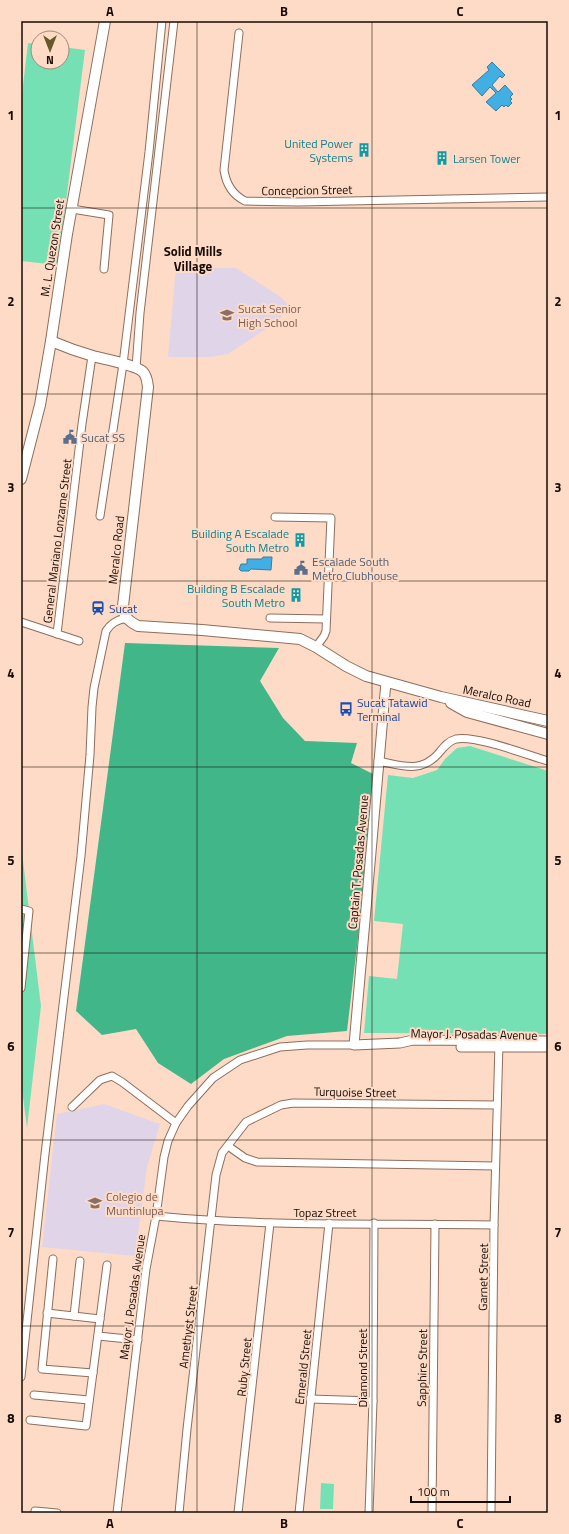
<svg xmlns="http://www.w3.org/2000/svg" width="569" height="1534" font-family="'Titillium Web',sans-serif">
<rect width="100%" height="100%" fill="#fedbc6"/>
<g fill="#e0d4e9">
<path d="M176 268H236L282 298 290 308 275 323 228 354 210 357H168Z"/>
<path d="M104 1104 160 1124 147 1167 135 1256 42 1247 57 1114Z"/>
</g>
<g fill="#74e0b3">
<path d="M28 43 38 44V62H62V47L85 50 58 265 21 261V103Z"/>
<path d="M470 746 548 771V1034L364 1033 369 976 397 979 403 924 374 921 388 775 413 778 437 770 445 759 457 748Z"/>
<path d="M21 845 41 1006 27 1128 21 1081Z"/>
<path d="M321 1483 334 1484 333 1509H320Z"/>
</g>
<path fill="#41b689" d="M125 643 279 648 260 681 283 718 305 741 357 743 351 763 377 776 347 1031 287 1036 224 1059 191 1084 158 1063 136 1029 102 1035 76 1011Z"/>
<g fill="#41afe4" stroke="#347ea1">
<path d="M492 62 505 75 502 78 500 76 492 85 498 92 505 85 513 94 510 97 512 99 510 101 512 103 508 107 506 105 504 107 502 105 496 111 486 102 496 93 490 87 482 96 472 85 489 70 487 67Z"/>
<path d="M263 557H272L271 570 251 569 249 571H241L239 569 241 564H247V559H262Z"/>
</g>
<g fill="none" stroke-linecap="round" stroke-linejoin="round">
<defs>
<g id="minor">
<path d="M239 33 224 170C226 184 233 195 245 201L298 202 548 197"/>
<path d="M72 209 109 215 104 269"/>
<path d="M136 368 140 313 174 21"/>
<path d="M100 516 123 364 149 152 162 21"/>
<path d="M275 517 331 518 326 631 324 636 316 647"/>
<path d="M270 618 326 619"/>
<path d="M21 622 79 641"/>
<path d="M57 634 82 424 92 356"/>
<path d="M378 761C400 765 420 774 438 754 443 748 448 741 456 739 476 735 527 755 548 761"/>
<path d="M21 909 29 911 21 988"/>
<path d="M72 1107 100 1080 112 1076 122 1082 176 1123"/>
<path d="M228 1146 245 1158 257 1162 495 1166"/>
<path d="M156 1216C268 1227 382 1223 494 1225"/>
<path d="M53 1259 42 1369 93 1373"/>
<path d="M47 1313 100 1319"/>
<path d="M74 1316 80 1261"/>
<path d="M98 1336 138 1340"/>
<path d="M21 1377 45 1154 81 856 90 755 92 707 94 688 106 631C111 623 117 620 126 618"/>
<path d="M34 1395 89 1400"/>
<path d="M310 1399 373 1401"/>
<path d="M30 1420 86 1426 107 1265"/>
<path d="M35 1511 57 1513"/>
<path d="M117 1513 146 1269 156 1216 164 1157 168 1141 176 1123 188 1106 213 1078 240 1060 280 1047 307 1045H354"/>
<path d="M179 1513 187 1429 216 1175 222 1153 246 1122 281 1105 293 1103 497 1105"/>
<path d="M238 1513 270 1223"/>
<path d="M299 1513 329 1223"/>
<path d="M369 1513 373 1401 374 1223"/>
<path d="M432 1513 435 1224"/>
<path d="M491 1513 494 1225 499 1043"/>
</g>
<g id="tertiary">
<path d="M386 682 354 1045 400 1043 413 1040 548 1041"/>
<path d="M461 1047H548"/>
</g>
<g id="secondary">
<path d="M51 341C65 347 79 352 93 356 103 359 137 365 143 372 147 376 147 381 148 387L123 606C123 616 128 621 138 626L202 630 300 639 316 647 346 666 366 676 441 697 548 721"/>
<path d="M21 479 40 405 51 341 67 234 105 21"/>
<path d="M451 703 467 712 548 734"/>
</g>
</defs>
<use href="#minor" stroke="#8d6e5b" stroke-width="9"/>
<use href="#tertiary" stroke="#8d6e5b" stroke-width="11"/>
<use href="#secondary" stroke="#8d6e5b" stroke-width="12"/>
<use href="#minor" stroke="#fff" stroke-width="7"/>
<use href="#tertiary" stroke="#fff" stroke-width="9"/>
<use href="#secondary" stroke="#fff" stroke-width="10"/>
</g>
<path fill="none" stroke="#160b05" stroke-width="1" stroke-opacity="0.55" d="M197 21V1513M372 21V1513M21 208H548M21 394H548M21 581H548M21 767H548M21 953H548M21 1140H548M21 1326H548"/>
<defs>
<symbol id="building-bare" viewBox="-9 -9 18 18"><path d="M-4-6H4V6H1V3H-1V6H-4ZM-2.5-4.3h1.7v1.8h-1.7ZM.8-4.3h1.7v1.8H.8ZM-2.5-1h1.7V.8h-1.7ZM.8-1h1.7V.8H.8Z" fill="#0f9aa8" stroke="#fedbc6" stroke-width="2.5" paint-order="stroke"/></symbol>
<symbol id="school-bare" viewBox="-9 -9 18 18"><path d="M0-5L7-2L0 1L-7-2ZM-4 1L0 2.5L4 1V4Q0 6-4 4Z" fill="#8d6e63" stroke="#fedbc6" stroke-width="2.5" paint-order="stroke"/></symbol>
<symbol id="civic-bare" viewBox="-9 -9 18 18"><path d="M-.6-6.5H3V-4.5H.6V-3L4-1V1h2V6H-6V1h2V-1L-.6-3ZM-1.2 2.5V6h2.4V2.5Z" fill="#5c6f8a" stroke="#fedbc6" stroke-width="2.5" paint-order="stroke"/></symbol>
<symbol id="station-bare" viewBox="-9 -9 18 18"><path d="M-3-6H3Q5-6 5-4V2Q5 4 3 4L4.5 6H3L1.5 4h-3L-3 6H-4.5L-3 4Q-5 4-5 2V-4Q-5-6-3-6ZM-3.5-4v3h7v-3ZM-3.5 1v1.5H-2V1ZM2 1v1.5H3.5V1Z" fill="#1a4fb4" stroke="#fedbc6" stroke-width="2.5" paint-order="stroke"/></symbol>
<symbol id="bus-bare" viewBox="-9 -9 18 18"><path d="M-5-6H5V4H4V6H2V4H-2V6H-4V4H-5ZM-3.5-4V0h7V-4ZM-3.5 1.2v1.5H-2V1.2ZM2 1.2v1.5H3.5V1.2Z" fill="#1a4fb4" stroke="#fedbc6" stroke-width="2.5" paint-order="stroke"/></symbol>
<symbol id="university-bare" viewBox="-9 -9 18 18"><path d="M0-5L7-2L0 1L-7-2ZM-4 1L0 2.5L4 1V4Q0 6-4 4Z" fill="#8d6e63" stroke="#fedbc6" stroke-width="2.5" paint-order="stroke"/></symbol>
</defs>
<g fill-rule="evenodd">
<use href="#building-bare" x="354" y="140" width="20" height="20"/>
<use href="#building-bare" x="432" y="148" width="20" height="20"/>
<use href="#school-bare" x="217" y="305" width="20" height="20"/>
<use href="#civic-bare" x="60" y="427" width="20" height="20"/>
<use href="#building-bare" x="290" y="530" width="20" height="20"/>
<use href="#civic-bare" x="291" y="558" width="20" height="20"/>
<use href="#building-bare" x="286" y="585" width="20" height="20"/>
<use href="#station-bare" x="88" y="598" width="20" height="20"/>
<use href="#bus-bare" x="336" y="699" width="20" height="20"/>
<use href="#university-bare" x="85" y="1193" width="20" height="20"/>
</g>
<g text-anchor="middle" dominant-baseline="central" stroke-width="4" stroke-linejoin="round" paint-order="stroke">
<g font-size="12" fill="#0d838f" stroke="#fedbc6" text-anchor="end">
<text x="353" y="143">United Power<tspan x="353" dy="14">Systems</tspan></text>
<text x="453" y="158" text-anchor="start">Larsen Tower</text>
<text x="289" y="533">Building A Escalade<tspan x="289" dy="14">South Metro</tspan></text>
<text x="285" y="588">Building B Escalade<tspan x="285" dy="14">South Metro</tspan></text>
</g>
<g font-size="12" fill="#160b05" stroke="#fedbc6">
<text transform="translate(307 190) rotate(-1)">Concepcion Street</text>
<text transform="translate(52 248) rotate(-81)">M. L. Quezon Street</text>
<text transform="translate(57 541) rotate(-83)">General Mariano Lonzame Street</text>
<text transform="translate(116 550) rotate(-84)">Meralco Road</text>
<text transform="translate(497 696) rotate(12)">Meralco Road</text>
<text transform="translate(358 862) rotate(-85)">Captain T. Posadas Avenue</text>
<text transform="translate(474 1034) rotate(1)">Mayor J. Posadas Avenue</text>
<text transform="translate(355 1092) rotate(1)">Turquoise Street</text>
<text x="325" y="1212">Topaz Street</text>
<text transform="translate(483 1277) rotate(-89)">Garnet Street</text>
<text transform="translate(132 1297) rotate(-82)">Mayor J. Posadas Avenue</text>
<text transform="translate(188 1327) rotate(-83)">Amethyst Street</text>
<text transform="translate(244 1367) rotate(-84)">Ruby Street</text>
<text transform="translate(303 1367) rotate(-84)">Emerald Street</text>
<text transform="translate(362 1368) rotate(-90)">Diamond Street</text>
<text transform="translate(422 1368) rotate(-89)">Sapphire Street</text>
</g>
<g font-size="12" fill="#785e54" stroke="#fedbc6" text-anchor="start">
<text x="238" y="308">Sucat Senior<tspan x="238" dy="14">High School</tspan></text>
<text x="106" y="1196">Colegio de<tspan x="106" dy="14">Muntinlupa</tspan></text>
</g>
<g font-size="12" fill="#4e5e75" stroke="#fedbc6" text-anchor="start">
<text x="81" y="437">Sucat SS</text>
<text x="312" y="561">Escalade South<tspan x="312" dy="14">Metro Clubhouse</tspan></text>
</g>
<g font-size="12" fill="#164399" stroke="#fedbc6" text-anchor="start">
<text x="109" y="608">Sucat</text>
<text x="357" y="702">Sucat Tatawid<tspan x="357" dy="14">Terminal</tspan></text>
</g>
<g font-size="13" font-weight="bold" fill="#160b05" stroke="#fedbc6">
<text x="193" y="251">Solid Mills<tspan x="193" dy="15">Village</tspan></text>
</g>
</g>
<rect width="569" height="1534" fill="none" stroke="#fedbc6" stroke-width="44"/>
<g transform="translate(50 50) rotate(180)"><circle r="19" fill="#fedbc6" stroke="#a18879"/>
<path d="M0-3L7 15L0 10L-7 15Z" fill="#655b28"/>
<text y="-6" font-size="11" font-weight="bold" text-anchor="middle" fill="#160b05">N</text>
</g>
<path d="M411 1496v6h99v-6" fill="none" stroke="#160b05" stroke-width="2"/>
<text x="417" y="1496" font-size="12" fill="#160b05" stroke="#fedbc6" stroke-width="3" paint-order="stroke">100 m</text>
<rect x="22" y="22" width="525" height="1490" fill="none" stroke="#160b05" stroke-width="1.5"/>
<g font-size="13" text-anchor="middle" font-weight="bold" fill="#160b05">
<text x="110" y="16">A</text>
<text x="284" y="16">B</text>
<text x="460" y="16">C</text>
<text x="11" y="120">1</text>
<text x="558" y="120">1</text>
<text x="11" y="306">2</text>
<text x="558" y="306">2</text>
<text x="11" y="492">3</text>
<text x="558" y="492">3</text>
<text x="11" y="678">4</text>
<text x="558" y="678">4</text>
<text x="11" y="865">5</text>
<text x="558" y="865">5</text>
<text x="11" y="1051">6</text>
<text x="558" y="1051">6</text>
<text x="11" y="1237">7</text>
<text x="558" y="1237">7</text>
<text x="11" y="1423">8</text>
<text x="558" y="1423">8</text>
<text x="110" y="1528">A</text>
<text x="284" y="1528">B</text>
<text x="460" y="1528">C</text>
</g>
</svg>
